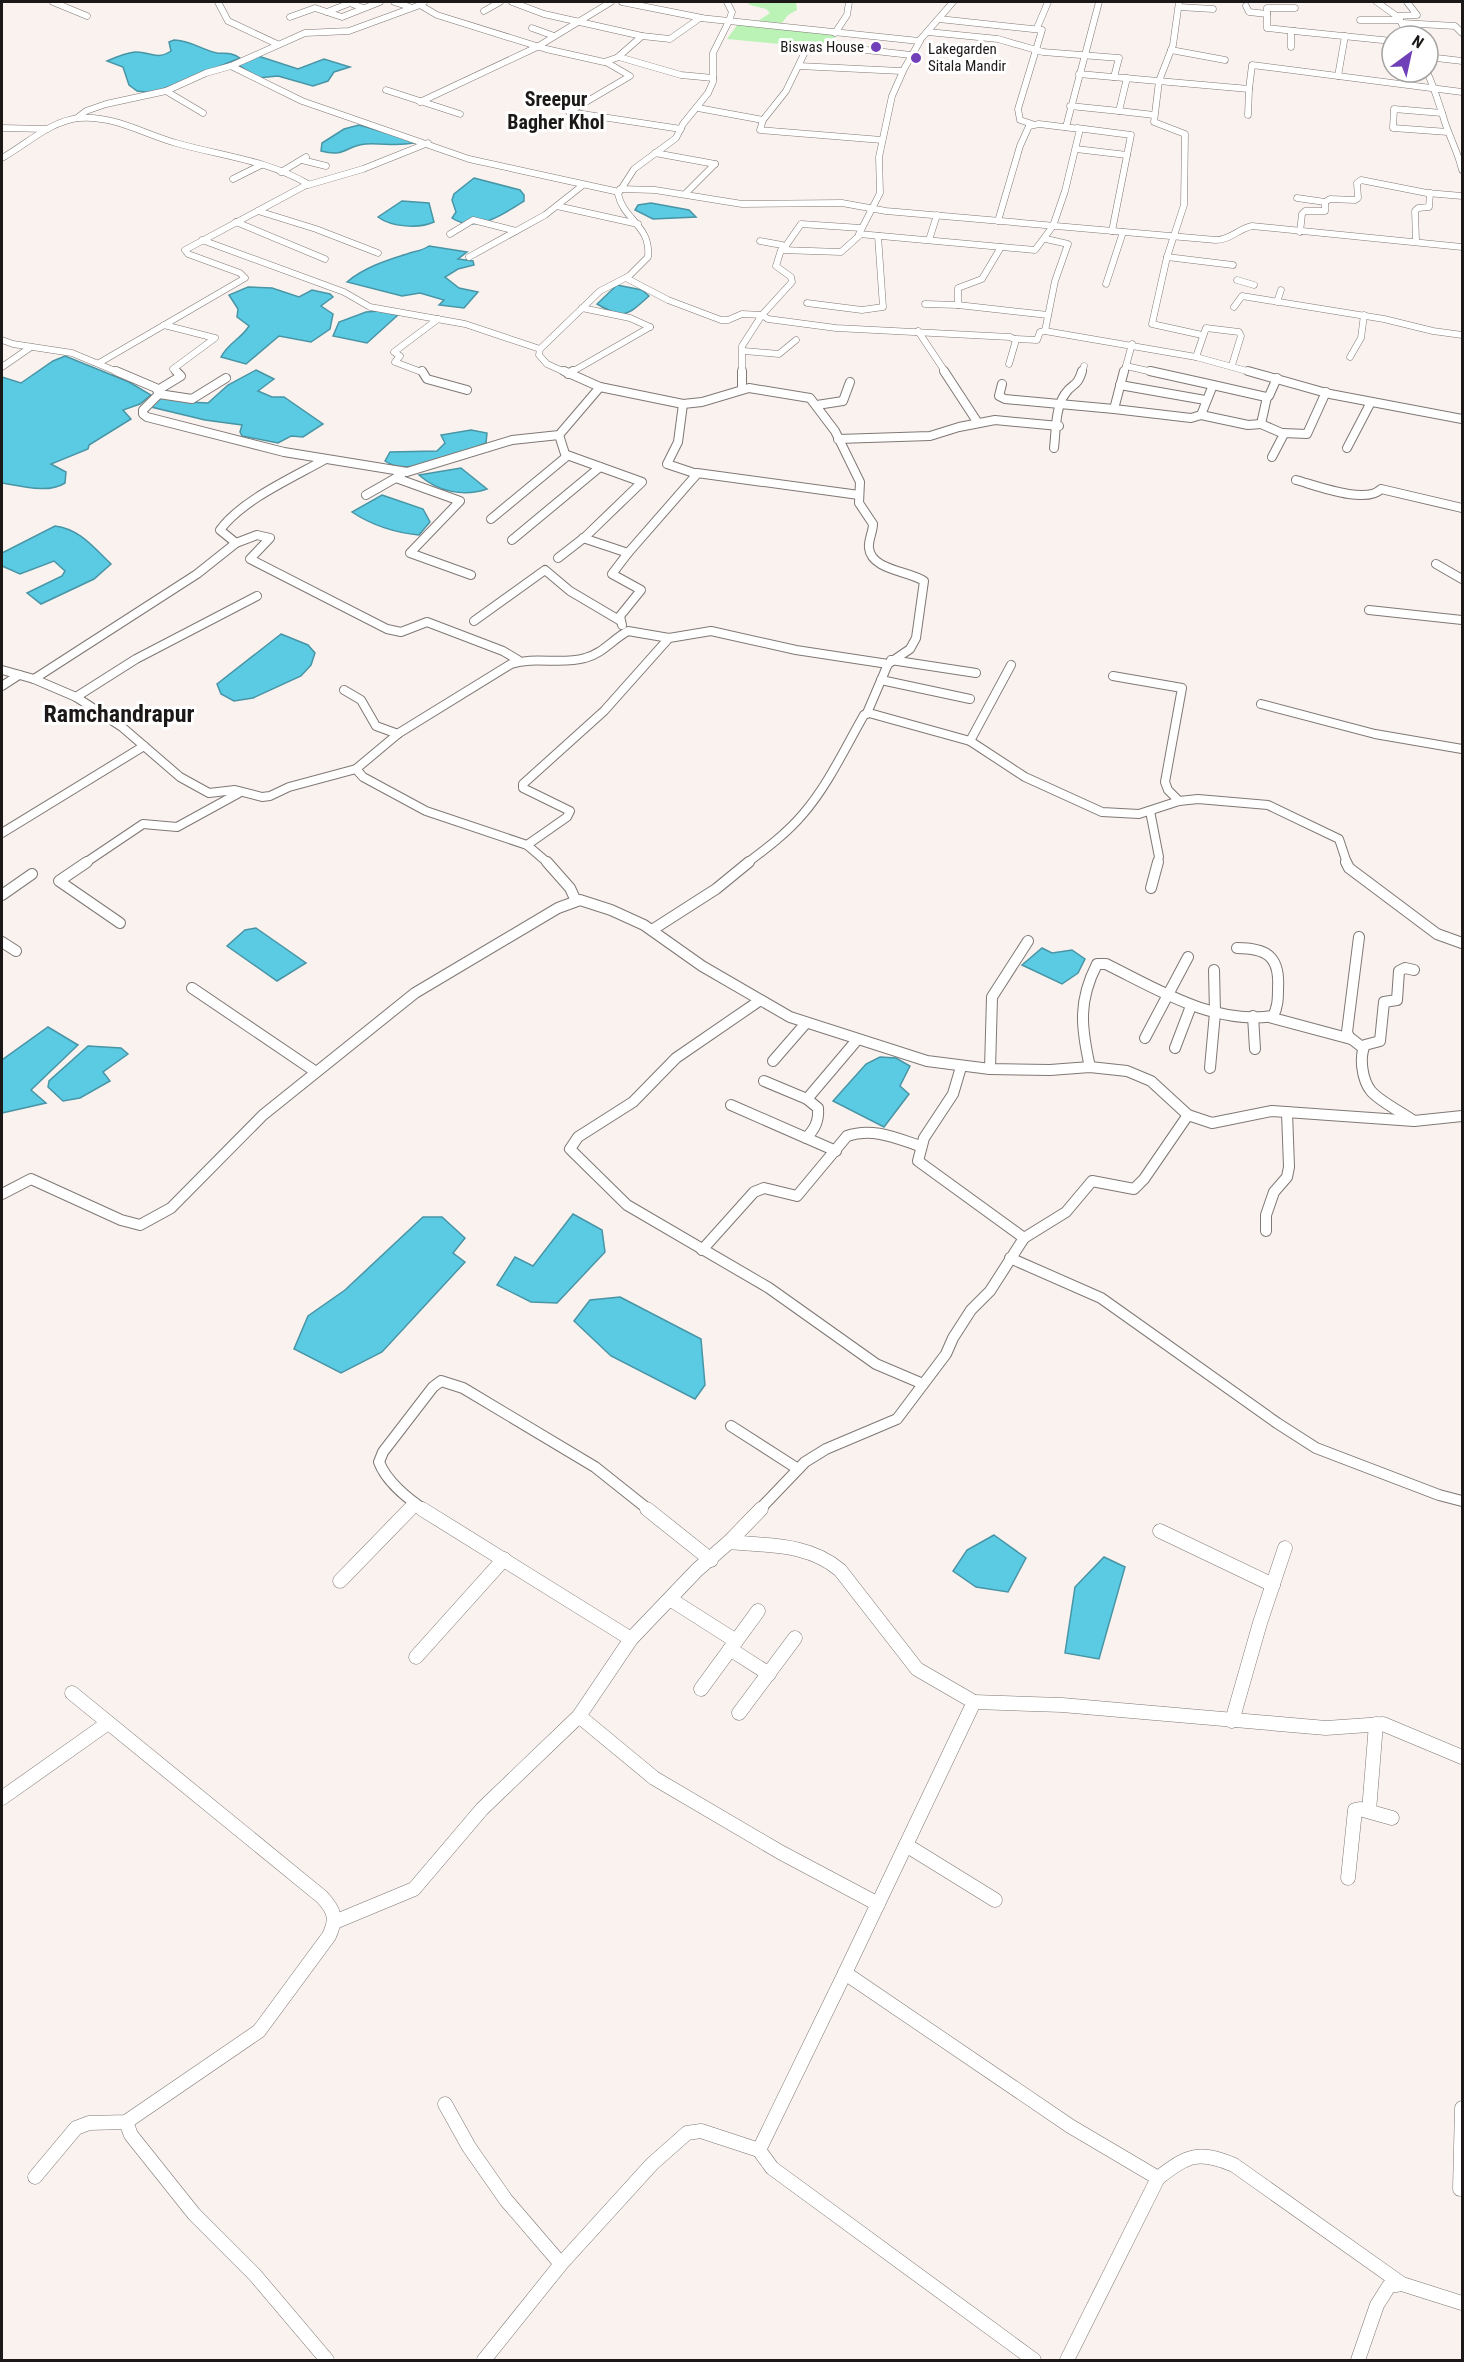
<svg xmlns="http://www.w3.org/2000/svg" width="1464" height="2362" font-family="'Roboto Condensed',sans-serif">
<rect width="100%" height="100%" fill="#faf2ee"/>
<g fill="#baf3b5">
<path d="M747 2H796L797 10 788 15 782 23 758 21 770 13 766 9 750 5Z"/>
<path d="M738 24 834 34 835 39 845 44 843 52 788 50 780 44 727 39Z"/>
</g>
<g fill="#5bcae3" stroke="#4895a6" stroke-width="1.5">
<path d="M174 40C190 40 202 50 217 53 226 54 231 52 240 58L153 93 137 91 129 85 123 67 107 61C116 57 125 53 135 52 149 51 156 61 171 51L169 42Z"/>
<path d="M255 55 298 69 324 59 350 67 334 72 328 81 313 86 278 76 258 78 238 65Z"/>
<path d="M359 125 419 142C398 147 386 143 366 144 346 145 346 158 321 151L322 143 344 129Z"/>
<path d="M474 178 520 190 524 195V201C504 214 475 234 452 218L456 212 452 200 454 194Z"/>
<path d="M402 201 429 203 434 222C419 229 391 227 378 217Z"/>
<path d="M651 203 689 210 696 217 653 219 635 210 638 205Z"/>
<path d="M429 246 467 252 458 259 473 261 474 265 458 269 445 277 459 288 478 292 464 308 439 305 444 300 420 293 402 296 347 282C363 268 387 260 407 254 415 251 422 251 429 246Z"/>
<path d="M617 285 642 290 649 296C627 316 624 320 597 304Z"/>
<path d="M248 287 272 288 299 297 312 290 330 294 333 297 321 306 333 314 330 329 311 342 279 336 246 364 221 357C228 343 241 339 249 326L237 317 238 309 229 295Z"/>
<path d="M380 311 398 315 367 343 333 336 339 322 366 312Z"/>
<path d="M65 356 129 382 151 395 140 404 123 410 131 419 89 445 88 449 51 464 66 472 65 483C48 494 21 486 2 483V377L21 383 53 361Z"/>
<path d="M256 370 274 379 258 391 272 397H284L323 424 303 437 291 436 278 443 242 436 240 432 242 425 205 420 147 406 161 394 188 402 208 403 228 385Z"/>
<path d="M471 430 487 433 486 443C460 453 409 478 385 461L390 452 437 451 445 443 441 435Z"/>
<path d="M461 468 487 489C464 497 438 492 419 475Z"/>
<path d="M382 495 423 509 430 522 419 535C396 533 371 525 352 512Z"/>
<path d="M55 526C80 529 94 548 111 564L94 579 41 604 27 593 62 576 65 571 54 561 20 574 2 566V553Z"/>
<path d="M281 634 308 645 315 653 311 665 301 676 253 698 234 701 221 694 217 684Z"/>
<path d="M256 928 306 963 277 981 227 946 245 930Z"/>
<path d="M1042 948 1052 953 1072 950 1085 959 1078 973 1062 984 1022 965Z"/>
<path d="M48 1027 78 1045 31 1090 46 1103 2 1113V1060Z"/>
<path d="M88 1046 121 1048 128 1054 103 1072 110 1081 80 1098 63 1101 48 1087 49 1081Z"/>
<path d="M880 1057 896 1058 910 1066 900 1086 909 1094 884 1127 833 1101 866 1064Z"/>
<path d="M573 1214 602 1230 605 1252 557 1303 531 1302 497 1285 515 1257 533 1266Z"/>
<path d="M423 1217H442L465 1238 453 1253 465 1262 382 1352 341 1373 294 1349 308 1316 345 1290Z"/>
<path d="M620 1297 701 1339 705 1385 695 1399 611 1356 574 1321 590 1300Z"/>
<path d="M994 1535 1026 1558 1008 1592 976 1587 953 1571 967 1550Z"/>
<path d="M1104 1557 1125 1567 1099 1659 1065 1653 1075 1587Z"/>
</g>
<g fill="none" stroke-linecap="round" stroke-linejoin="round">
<defs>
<g id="minor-far3">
<path d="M53 2 87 16"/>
<path d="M218 2 228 21 277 44"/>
<path d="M394 2 410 7"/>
<path d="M424 2 420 5 437 15 546 49 604 62 619 57 681 75 713 78"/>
<path d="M512 2 544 14 642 36"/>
<path d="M622 2 702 18"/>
<path d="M727 2 732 12 729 21 919 41 953 2"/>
<path d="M1179 2 1173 45 1159 81 1154 122 1185 134 1184 205 1167 257 1152 324 1202 335"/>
<path d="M1377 2 1398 17 1409 36"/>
<path d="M1246 6 1249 12 1267 14"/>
<path d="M1179 7 1213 9"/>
<path d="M484 11 500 2"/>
<path d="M327 12 350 3 363 8"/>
<path d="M1396 16 1417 15 1407 2"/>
<path d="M290 17 315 8 342 17 380 2"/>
<path d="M939 19 1042 30 1018 109 1020 120 1032 124"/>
<path d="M1360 20H1400"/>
<path d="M1402 23 1455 26 1462 33"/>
<path d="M532 28 554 36"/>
<path d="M1037 28 1048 2"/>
<path d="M1294 31 1267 28V8H1295"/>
<path d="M928 32 998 39 1043 52 1119 58 1114 77"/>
<path d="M835 33 847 15 849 2"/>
<path d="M920 41 904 69 892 96 879 157 880 193 859 234 1035 250 1053 226 1065 191 1080 129 1039 124 1029 126 1020 146 998 221"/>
<path d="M1291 47V32L1294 31 1392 41"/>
<path d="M848 48 911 55"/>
<path d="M1171 50 1225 60"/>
<path d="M804 54 786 91 763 120 760 130 882 140"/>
<path d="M1428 57 1462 61"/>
<path d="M606 62 630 76 569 112 681 129"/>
<path d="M231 66 302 101 469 159 619 192"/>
<path d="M799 66 901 71"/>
<path d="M1427 72C1434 87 1438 101 1443 116 1448 135 1458 151 1462 170"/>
<path d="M1079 74 1249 89 1252 65 1462 92"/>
<path d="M1338 76 1345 36"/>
<path d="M386 90 460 114"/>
<path d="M166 91 203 113"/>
<path d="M420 102 537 47 611 2"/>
<path d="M1070 106 1119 111 1127 78"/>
<path d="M698 108 763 120"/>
<path d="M1119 111 1154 115"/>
<path d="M1442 113 1394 109 1393 128 1448 132"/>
<path d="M1248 115 1249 89"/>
<path d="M77 118 86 111 106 104 166 91 206 73 231 66 305 33 349 31 420 5"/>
<path d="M1066 127 1099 2"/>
<path d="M2 128 47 129"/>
<path d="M1077 128 1131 135 1112 231"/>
<path d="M1076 149 1127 155"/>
<path d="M655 153 715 164"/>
<path d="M2 158C27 144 50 121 79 118 113 115 144 134 176 143 221 156 267 160 308 184L185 250 188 254 240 273 245 278 99 363"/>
<path d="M302 160 326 166"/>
<path d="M281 172 306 157"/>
<path d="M233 179 261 165"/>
<path d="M308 185 363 169 428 143"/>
<path d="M620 189 655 190 742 204 842 203 886 211 1216 240C1230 240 1238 229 1252 226L1462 247"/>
<path d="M685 194 715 164"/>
<path d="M1297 198 1325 202V211H1305L1302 214 1300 232"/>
<path d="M1325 202 1330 199 1355 200 1358 198 1357 183 1361 180 1427 193 1462 196"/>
<path d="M557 206 638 224"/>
<path d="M258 211 316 229 378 253"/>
<path d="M236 222 325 259"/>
<path d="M450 234 473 220 516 231"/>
<path d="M202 240 344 292 370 307 465 324 540 349"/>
<path d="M929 240 937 215"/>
<path d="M760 241 782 245 787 249"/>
<path d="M1416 241 1415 211 1418 208 1429 207 1430 193"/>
<path d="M785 247 801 224 861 228"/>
<path d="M469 257 545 215 583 185"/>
<path d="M1167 257 1233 265"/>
<path d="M626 278 668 300 721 320H728L742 314 762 315 792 282 791 277 776 266 781 250 841 252 860 235"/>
<path d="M1237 280 1254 285"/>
<path d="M1106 284 1123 232"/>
<path d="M1277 302 1281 290"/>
<path d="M807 303 862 310 883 307 878 236"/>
<path d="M925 304 958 305 1048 315"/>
<path d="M958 305V288L982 279 1001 247"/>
<path d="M1234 307 1242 296 1384 319 1433 331 1462 335"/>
<path d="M582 308 630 318 650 327"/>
<path d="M164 325 215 338 173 369 177 373"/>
<path d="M918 331 946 373"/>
<path d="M1045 331 1055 281 1068 244 1046 239"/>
<path d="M1016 339 1037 340 1040 332 1045 331 1196 357 1254 373"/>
<path d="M2 340 13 344 72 353 120 373"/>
<path d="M744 351 779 354 796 340"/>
<path d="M1196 357 1206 328 1239 332 1241 336 1232 365"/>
<path d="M1350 357 1361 338 1364 315"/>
<path d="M1126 366 1157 373"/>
<path d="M1126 366 1132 344"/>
<path d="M2 367 31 347"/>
<path d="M424 373 395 362 400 356 394 352 438 319"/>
<path d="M567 373 547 364 539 355 540 349 600 291 629 276 648 257C651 225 624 221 618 194L634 169 676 138 683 124 708 93 713 82V53L729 21 700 18 670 39 642 36 618 57"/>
<path d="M570 373 650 327"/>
<path d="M742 373V346L762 315 768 319 836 328 1010 337 1016 340 1009 364"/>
<path d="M1082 373 1084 366"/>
<path d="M1124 373 1126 366"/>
</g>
<g id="minor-far2">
<path d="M116 371 156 388 159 394 143 410V414L147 417 284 452 407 472 512 440 559 435 600 387 564 371"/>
<path d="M422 371 427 379 467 390"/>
<path d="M742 371V389"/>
<path d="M944 371 978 423"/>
<path d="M1124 371 1114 409 1191 418 1201 415 1213 385 1150 371"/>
<path d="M1248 371 1330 394 1462 419"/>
<path d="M568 374 573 371"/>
<path d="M1002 384 999 396 1005 399 1114 409"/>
<path d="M1120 385 1205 400"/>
<path d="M1213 385 1266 397 1269 396 1277 378"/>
<path d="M600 387 683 404 702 402 749 388 810 398 835 431 860 482 859 503 873 524C873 532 868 540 869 548 871 570 909 571 924 581L916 638 910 649 888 664 867 713"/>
<path d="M158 390 181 376 176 371"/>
<path d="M159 394 192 399 226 378"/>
<path d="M1267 397 1261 424 1284 434 1272 457"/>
<path d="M817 405 843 401 850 382"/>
<path d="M1201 415 1248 425 1261 424"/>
<path d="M1283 433 1307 434 1326 392"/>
<path d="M838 439 930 436 959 427 995 420 1059 426"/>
<path d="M1054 448C1056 432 1055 408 1065 394 1072 383 1077 388 1082 371"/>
<path d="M1347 448 1371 402"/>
<path d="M324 460C292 478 242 500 220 530L236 543 257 535 270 538 250 559 387 629 401 632 427 622 503 651 518 660"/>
<path d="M697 473 859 495"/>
<path d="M396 478 460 501 410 553 471 575"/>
<path d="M1296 480C1315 485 1366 505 1381 489L1462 508"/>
<path d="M366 495 401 475"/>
<path d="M491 519 566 457 559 435"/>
<path d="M583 538 628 553 697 474 667 464 678 442 683 404"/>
<path d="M512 540 600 467"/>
<path d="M558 558 585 537 642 482 567 455"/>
<path d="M1436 564 1462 579"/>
<path d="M1369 610 1462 620"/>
<path d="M474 621 545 570 570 591 619 620"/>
<path d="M622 625 620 616 641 590 612 574 628 553"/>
<path d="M891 660 976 673"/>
<path d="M2 670 34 679 76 697 122 727 180 777 209 793 235 790 262 797 270 796 289 787 356 769"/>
<path d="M1113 676 1182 688 1165 782 1168 790 1179 801"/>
<path d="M34 679 197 574 236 543"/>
<path d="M881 680 970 699"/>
<path d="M2 686 19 675"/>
<path d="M344 690 361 700 376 726 398 734"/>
<path d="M76 697 136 659 257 596"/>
<path d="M1261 704 1375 734 1462 749"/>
<path d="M970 741 1011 665"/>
<path d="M1150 811 1159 857 1157 863"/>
<path d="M2 833 144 746"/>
<path d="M527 845 567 817 570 811 523 788V784L604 711 669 638"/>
<path d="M85 863 143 824 177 827 239 793"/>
<path d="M548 863 527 845 426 811 363 777 356 769 399 733 511 664C535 656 561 665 585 658 602 654 613 639 628 631L669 638 711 631 796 650 888 664"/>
<path d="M747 863C767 848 787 833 803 814 828 785 845 748 864 715L869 713 970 741 1025 777 1102 812 1139 814 1179 801 1198 799 1268 805 1339 839 1347 863"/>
</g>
<g id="minor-far1">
<path d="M87 862 59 881 120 923"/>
<path d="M547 862 570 888 576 901"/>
<path d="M1346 862 1349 868 1437 934 1462 943"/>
<path d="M1151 888 1158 862"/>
<path d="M2 895 32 874"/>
<path d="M652 930 716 889 749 862"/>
<path d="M1359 937 1347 1032 1349 1037 1362 1047"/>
<path d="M2 942 16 951"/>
<path d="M1414 970 1405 968 1399 971 1397 1000 1384 1002 1380 1041 1365 1045C1359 1057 1362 1080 1371 1091 1379 1101 1403 1113 1414 1121"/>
<path d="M192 988 316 1072"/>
<path d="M759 1001 676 1058 633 1102 578 1137 570 1149 627 1205 769 1288 876 1364 923 1384"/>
<path d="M1253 1016 1255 1049"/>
<path d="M1269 1017 1351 1039"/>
<path d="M1145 1038 1188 957"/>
<path d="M1175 1048 1191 1006"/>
<path d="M773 1061 806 1023"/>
<path d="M961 1067 953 1094 924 1138 918 1161 1024 1238 1066 1212 1092 1181 1134 1189 1144 1179 1188 1115"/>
<path d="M1090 1067C1081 1027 1078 1001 1097 964H1106C1157 989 1213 1025 1273 1016 1278 1007 1278 998 1278 988 1280 956 1266 948 1237 948"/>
<path d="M1210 1068 1215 1013 1214 970"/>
<path d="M990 1069 992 997 1028 941"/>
<path d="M764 1081 807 1099"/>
<path d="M731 1105 836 1151"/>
<path d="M806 1138C815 1129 819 1121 818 1108L807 1099 857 1040"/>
<path d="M2 1194 31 1179 121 1220 140 1225 171 1208 263 1115 415 993 558 908 580 900 611 910 644 925 702 966 790 1017 927 1061 990 1069 1050 1070 1090 1067 1127 1071 1151 1081 1188 1115 1212 1123 1272 1111 1414 1121 1462 1116"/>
<path d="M1266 1231V1215L1274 1192 1287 1177 1289 1167 1287 1112"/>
<path d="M702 1250 754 1192 764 1188 797 1196 847 1136C872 1127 896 1138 920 1146"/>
<path d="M1010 1258 1101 1298 1277 1423 1316 1448 1439 1495 1462 1501"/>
<path d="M731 1426 798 1469"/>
<path d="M409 1510 415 1504"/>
<path d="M425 1510C408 1499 386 1481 379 1462L383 1452 433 1387 441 1381 463 1388 595 1467 649 1510"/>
<path d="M759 1510 805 1462 826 1449 897 1419 946 1354 953 1338 971 1310 990 1291 1024 1238"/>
</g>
<g id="minor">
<path d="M422 1509 631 1639"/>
<path d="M647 1509 711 1560"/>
<path d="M761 1509 729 1542C769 1546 808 1543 840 1570L917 1669 974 1702"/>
<path d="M1160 1531 1273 1585"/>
<path d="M340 1581 410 1509"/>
<path d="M670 1599 736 1641"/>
<path d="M730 1649 769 1674"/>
<path d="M416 1657 504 1559"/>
<path d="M701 1689 758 1611"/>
<path d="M739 1713 795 1638"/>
<path d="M579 1716 654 1778 780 1852 878 1904"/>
<path d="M1232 1721 1260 1623 1285 1548"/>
<path d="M2 1798 108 1723"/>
<path d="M1369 1811 1376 1724"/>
<path d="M906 1845 995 1900"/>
<path d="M1348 1878 1355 1810 1360 1809 1392 1818"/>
<path d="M337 1921 414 1889 482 1809 579 1716 631 1639 697 1570 729 1542"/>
<path d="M445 2104 469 2147 506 2200 561 2264"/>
<path d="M126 2122 131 2135 194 2214 255 2275 327 2360"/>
<path d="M759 2150 845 1973"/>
<path d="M35 2177 76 2128 89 2123 126 2122 259 2031 329 1936C337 1919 335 1911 322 1897L72 1693"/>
<path d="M1460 2189 1462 2108"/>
<path d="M1402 2284 1234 2165C1198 2150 1188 2155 1158 2178L1070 2126 845 1973 974 1702 1062 1705 1326 1728 1383 1724 1462 1757"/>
<path d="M484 2360 561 2264 652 2164 687 2133 701 2131 759 2150 772 2168 1034 2360"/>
<path d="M1067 2360 1158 2178"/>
<path d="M1358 2360 1377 2305 1389 2286 1402 2284 1462 2303"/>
</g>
</defs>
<use href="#minor-far3" stroke="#7f7874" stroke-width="7"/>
<use href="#minor-far2" stroke="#7f7874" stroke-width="10"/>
<use href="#minor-far1" stroke="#7f7874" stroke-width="12"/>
<use href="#minor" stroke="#7f7874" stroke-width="15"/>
<use href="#minor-far3" stroke="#fff" stroke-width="6"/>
<use href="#minor-far2" stroke="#fff" stroke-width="8"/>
<use href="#minor-far1" stroke="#fff" stroke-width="10"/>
<use href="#minor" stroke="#fff" stroke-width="14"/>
</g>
<g fill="#7040b8" stroke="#fff" stroke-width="2">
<circle cx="876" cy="47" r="6"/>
<circle cx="916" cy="58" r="6"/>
</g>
<g text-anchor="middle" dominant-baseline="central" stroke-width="6" stroke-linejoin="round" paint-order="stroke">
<g font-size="15" fill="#1b1817" stroke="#fff" text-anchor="end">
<text x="864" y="47">Biswas House</text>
<text x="928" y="49" text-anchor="start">Lakegarden<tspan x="928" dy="17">Sitala Mandir</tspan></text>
</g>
<g font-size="20" font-weight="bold" fill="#1b1817" stroke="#fff">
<text x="556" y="99">Sreepur<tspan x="556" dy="23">Bagher Khol</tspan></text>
</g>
<g font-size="24" font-weight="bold" fill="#1b1817" stroke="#fff">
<text x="119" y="714">Ramchandrapur</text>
</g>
</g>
<rect width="1464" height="2362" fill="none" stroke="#1b1817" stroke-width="6"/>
<g transform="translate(1410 54) rotate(33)"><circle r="28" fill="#ffffff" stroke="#a4a3a2" stroke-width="1.5"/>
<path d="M0-4.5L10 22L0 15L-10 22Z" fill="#7040b8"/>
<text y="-9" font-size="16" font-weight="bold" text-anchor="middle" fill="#1b1817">N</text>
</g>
</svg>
